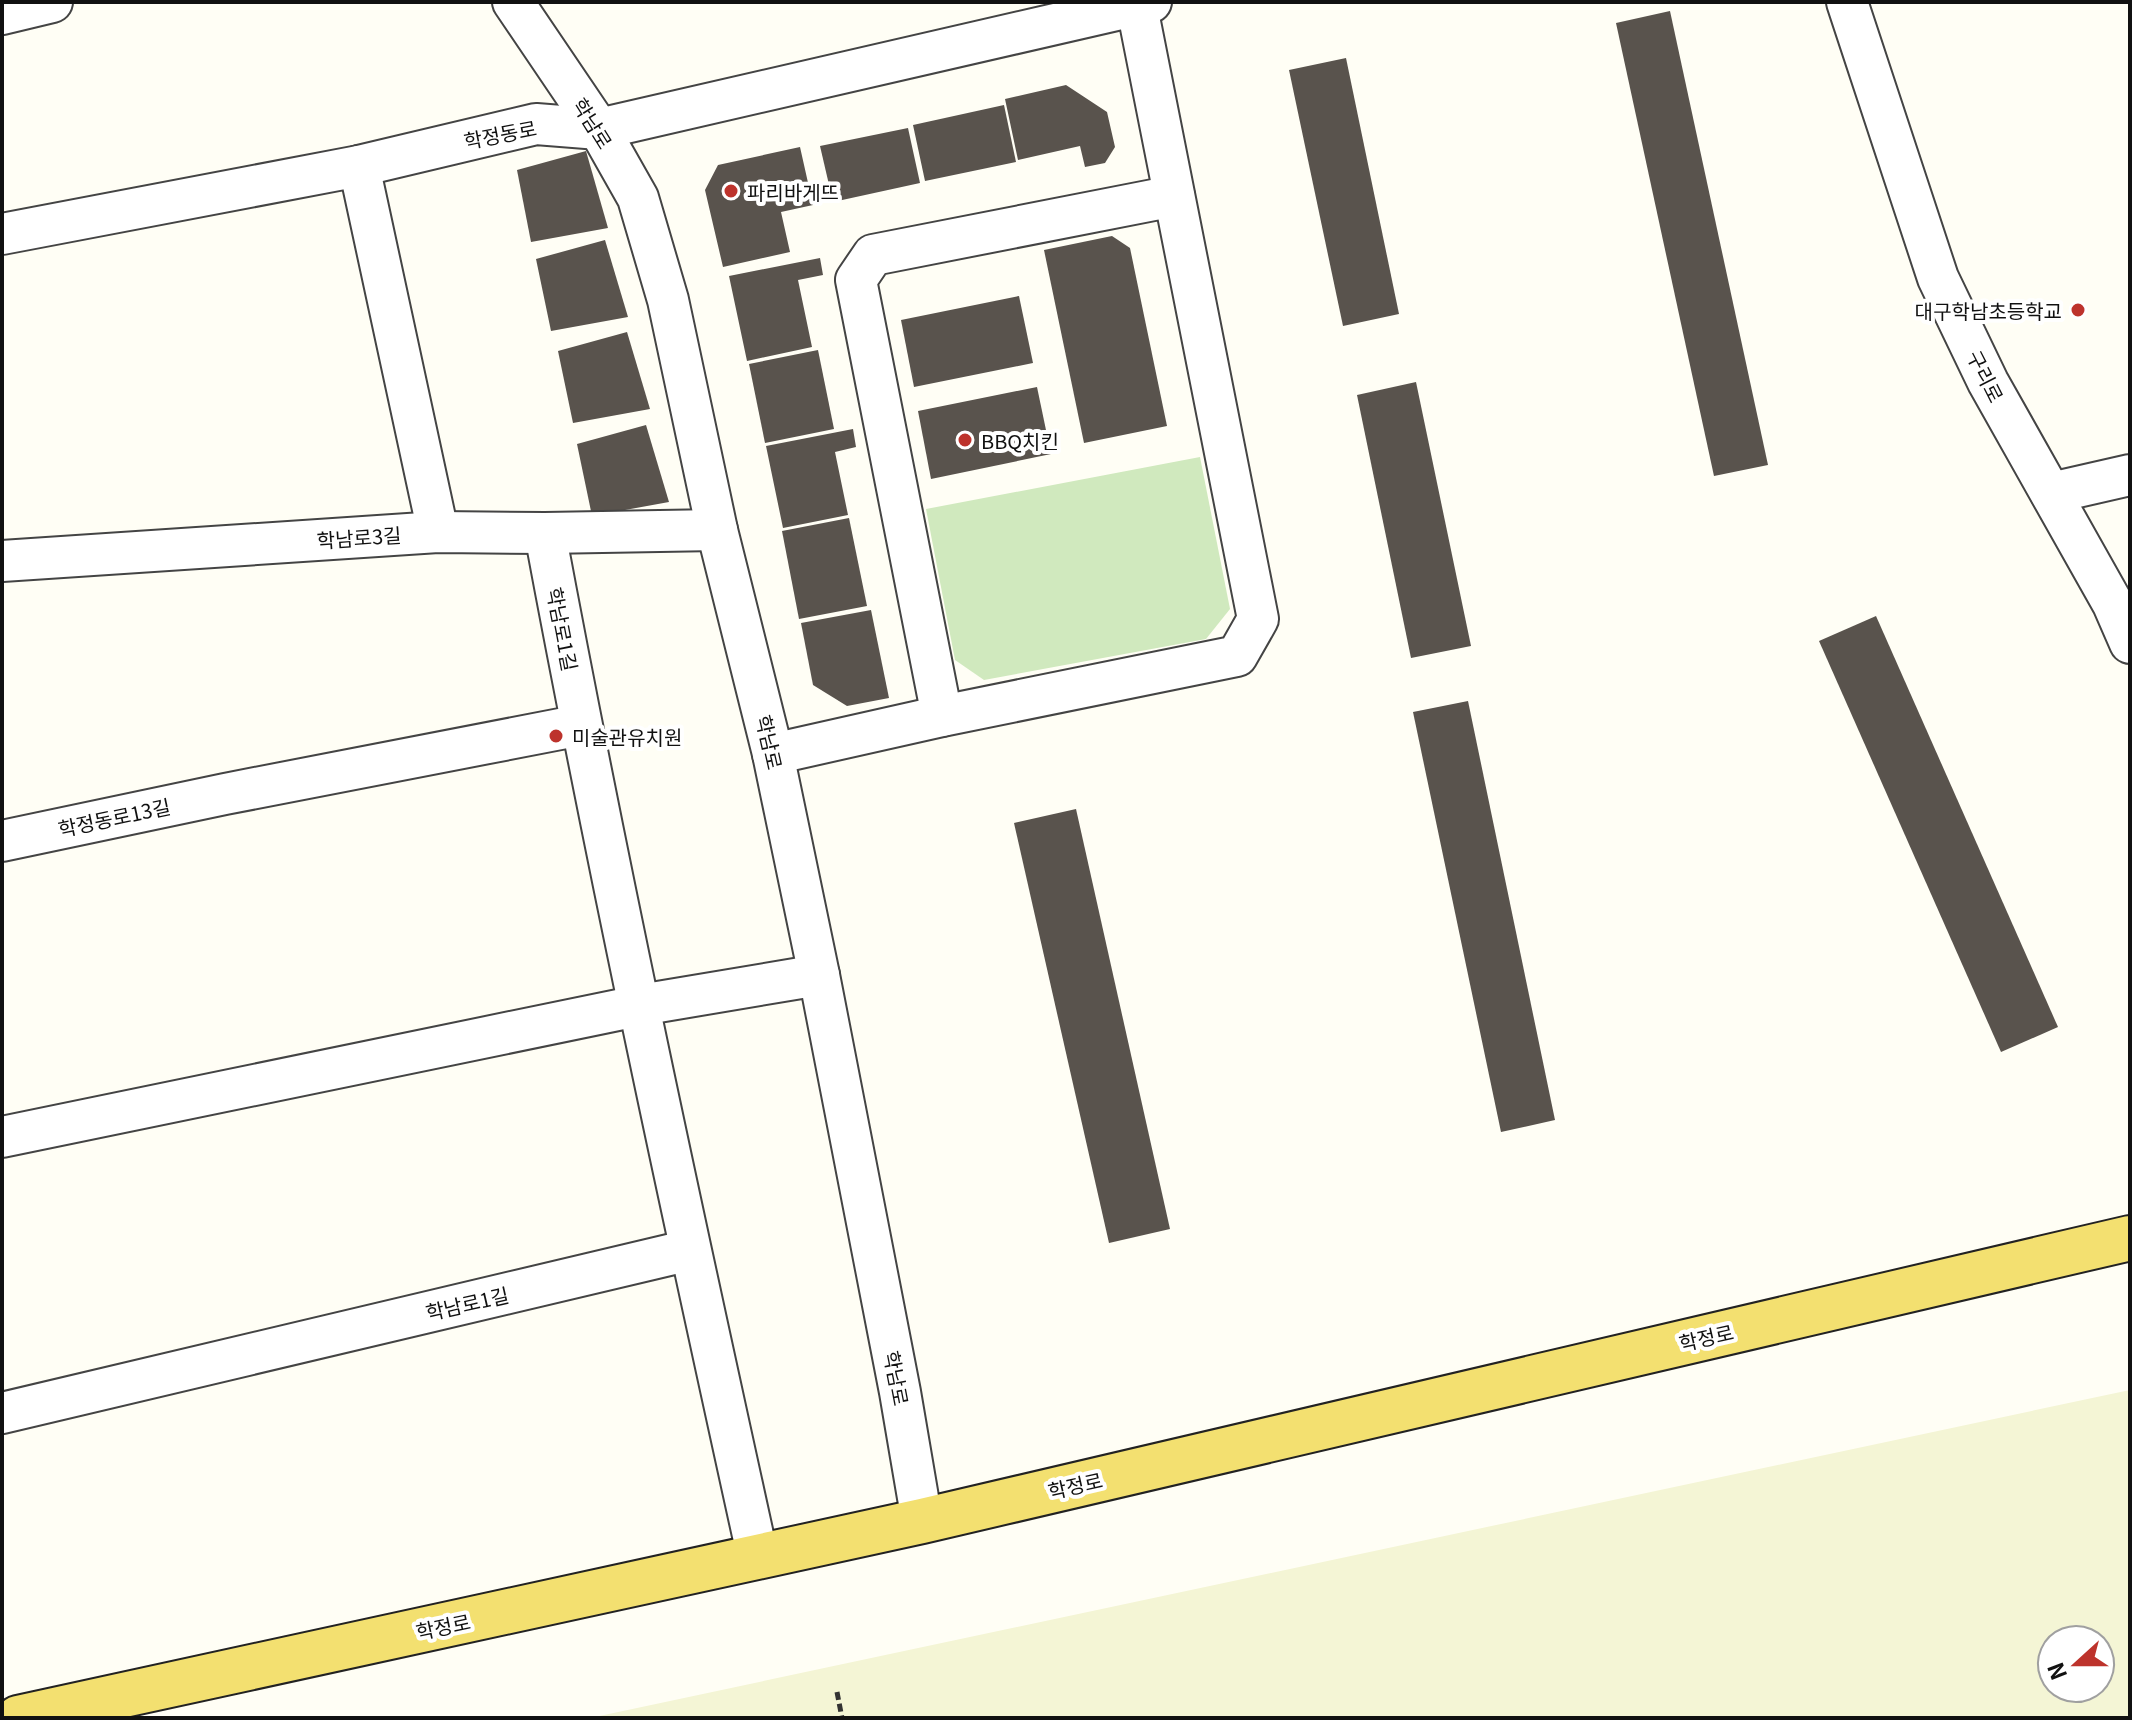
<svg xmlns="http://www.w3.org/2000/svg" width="2132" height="1720" font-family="Georgia,'Noto Sans KR',serif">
<rect width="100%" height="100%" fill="#fffef5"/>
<path fill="#f4f5d5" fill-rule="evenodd" d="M2130 1390V1718H590ZM2052 1640H2100V1688H2052Z"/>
<path fill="#d0e9be" d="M1200 457 1230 609 1206 639 984 680 955 660 926 509Z"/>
<g fill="#59534d">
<path d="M1670 11 1768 465 1714 476 1616 23Z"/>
<path d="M1346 58 1399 314 1343 326 1289 70Z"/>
<path d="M1066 85 1107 112 1115 147 1105 163 1085 167 1080 146 1018 160 1005 99Z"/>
<path d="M1004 105 1016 162 925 181 913 125Z"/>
<path d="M908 128 920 183 833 202 820 146Z"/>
<path d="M800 147 813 205 781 212 790 252 723 267 705 190 718 165Z"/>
<path d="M586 151 608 228 531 242 517 170Z"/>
<path d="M1112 236 1130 248 1167 426 1084 443 1044 250Z"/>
<path d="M605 240 628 317 551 331 536 259Z"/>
<path d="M820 258 823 275 798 280 812 347 747 361 729 276Z"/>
<path d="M1019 296 1033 363 914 387 901 320Z"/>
<path d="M627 332 650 409 573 423 558 351Z"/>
<path d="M818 350 834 429 765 443 749 364Z"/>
<path d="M1416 382 1471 646 1411 658 1357 395Z"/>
<path d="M1037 387 1051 454 931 479 918 411Z"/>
<path d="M646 425 669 502 592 516 577 444Z"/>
<path d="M853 429 856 447 835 452 848 515 783 528 766 446Z"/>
<path d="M849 518 867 606 799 619 782 531Z"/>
<path d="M871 610 889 698 847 706 813 685 801 623Z"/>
<path d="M1876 616 2058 1027 2001 1052 1819 641Z"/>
<path d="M1468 701 1555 1120 1501 1132 1413 712Z"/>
<path d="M1076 809 1170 1229 1109 1243 1014 823Z"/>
</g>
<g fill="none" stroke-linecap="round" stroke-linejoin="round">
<defs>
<g id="minor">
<path d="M513 2 599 129 638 198 668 300 717 530 773 754 819 975 900 1392 922 1521"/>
<path d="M1847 2 1938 278 1988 382 2113 604 2130 643"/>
<path d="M2 14 52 2"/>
<path d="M359 166 438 532"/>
<path d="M2 234 359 166 536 124 599 129 1151 2"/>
<path d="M2051 493 2130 475"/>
<path d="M545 533C609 876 683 1217 758 1558"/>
<path d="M2 561 438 532 545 533 717 530"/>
<path d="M942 716 856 280 873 255 1174 196"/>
<path d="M773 754 942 716 1237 656 1258 619 1136 2"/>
<path d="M2 841 225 794 581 725"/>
<path d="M2 1137 652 1003 819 975"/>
<path d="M2 1413 690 1250"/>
</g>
<path id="major" d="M18 1718 922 1521 2130 1238"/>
</defs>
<use href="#minor" stroke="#444" stroke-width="44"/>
<use href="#major" stroke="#222" stroke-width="48"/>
<path stroke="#333" stroke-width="5" stroke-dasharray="8 4" stroke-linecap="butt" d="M837 1692 842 1718"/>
<use href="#minor" stroke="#fff" stroke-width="40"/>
<use href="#major" stroke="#f3e070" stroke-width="44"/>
</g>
<g fill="#bd332c" stroke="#fff" stroke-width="3">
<circle cx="731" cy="191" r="8"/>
<circle cx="2078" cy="310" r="8"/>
<circle cx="965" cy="440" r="8"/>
<circle cx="556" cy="736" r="8"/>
</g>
<g text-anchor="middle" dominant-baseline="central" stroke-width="8" stroke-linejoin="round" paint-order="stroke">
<g font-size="20" fill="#111" stroke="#fff">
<text transform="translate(593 123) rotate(58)">학남로</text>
<text transform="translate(500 134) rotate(-11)">학정동로</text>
<text transform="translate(1986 376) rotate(63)">구리로</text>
<text transform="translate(359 537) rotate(-4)">학남로3길</text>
<text transform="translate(563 629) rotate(79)">학남로1길</text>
<text transform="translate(770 742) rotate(77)">학남로</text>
<text transform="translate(114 817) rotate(-12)">학정동로13길</text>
<text transform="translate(467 1303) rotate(-13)">학남로1길</text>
<text transform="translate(1706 1337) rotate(-13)">학정로</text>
<text transform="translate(897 1378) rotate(79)">학남로</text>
<text transform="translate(1075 1485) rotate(-13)">학정로</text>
<text transform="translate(443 1626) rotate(-12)">학정로</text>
</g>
<g font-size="20" fill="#111" stroke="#fff" text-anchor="start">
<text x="747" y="191">파리바게뜨</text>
<text x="2062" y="310" text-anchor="end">대구학남초등학교</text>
<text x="981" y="440">BBQ치킨</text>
<text x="572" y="736">미술관유치원</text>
</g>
</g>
<rect width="2132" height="1720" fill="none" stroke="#111111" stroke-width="8"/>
<g transform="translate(2076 1664) rotate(249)"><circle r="38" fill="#ffffff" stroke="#a0a0a0" stroke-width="2"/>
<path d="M0-6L14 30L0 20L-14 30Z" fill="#bd332c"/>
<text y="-12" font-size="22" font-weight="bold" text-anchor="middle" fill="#111111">N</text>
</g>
</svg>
